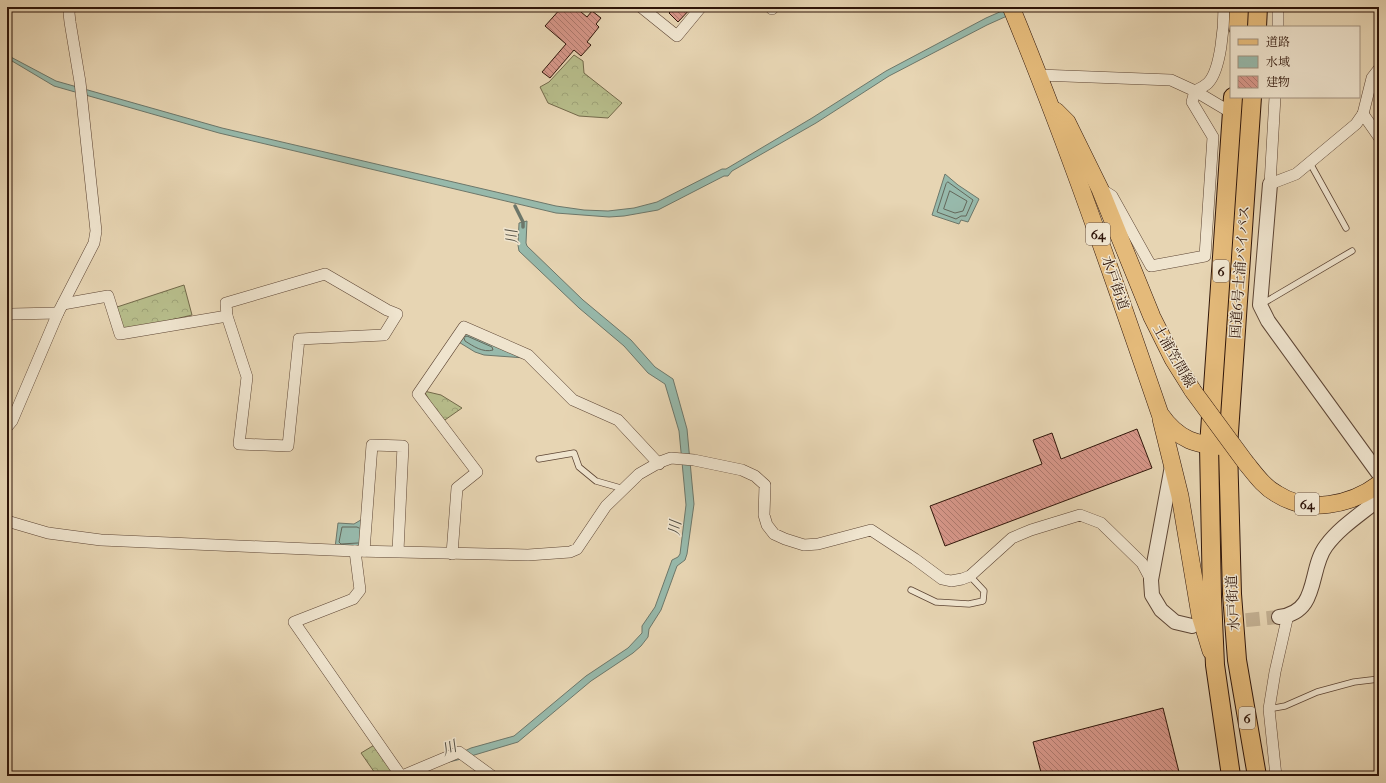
<svg xmlns="http://www.w3.org/2000/svg" width="1386" height="783" font-family="'IM FELL French Canon','Noto Serif JP',serif">
<defs>
<pattern id="forest-crowns" width="20" height="18" patternUnits="userSpaceOnUse"><rect width="20" height="18" fill="#b7bd8b"/><path d="M2 6a3 3 0 1 1 6 0M12 15a3 3 0 1 1 6 0" fill="none" stroke="#9ea277"/></pattern>
<pattern id="building-back-hatch" width="6" height="6" patternUnits="userSpaceOnUse"><rect width="6" height="6" fill="#d7978a"/><path d="M-1 5l2 2M0 0l6 6M5-1l2 2" fill="none" stroke="#af7a6f"/></pattern>
</defs>
<rect width="100%" height="100%" fill="#e7d5b3"/>
<filter id="stains"><feTurbulence type="fractalNoise" baseFrequency=".005" numOctaves="4"/><feColorMatrix values="0 0 0 0 .2 0 0 0 0 .09 0 0 0 0 .02 0 0 0 .5 -.17"/></filter>
<radialGradient id="worn" r=".72"><stop offset=".6" stop-color="#630" stop-opacity="0"/><stop offset="1" stop-color="#630" stop-opacity=".3"/></radialGradient>
<g fill="url(#forest-crowns)" stroke="#73694a">
<path d="M574 55 583 61 584 73 622 103 608 118 579 116 548 103 540 87 549 82Z"/>
<path d="M184 285 192 315 121 332 114 308Z"/>
<path d="M424 391 441 395 462 408 442 422Z"/>
<path d="M376 744 398 776H377L361 753Z"/>
</g>
<g fill="#97b9ab" stroke="#6d776a">
<path d="M1011 7H1027L987 25 889 76 816 123 732 171 728 176H724L658 210 624 216 609 217 556 213 219 133 54 86 7 58V55L56 81 222 128 556 206 584 210 608 211 634 208 657 202 722 169H726L812 118 886 71 986 18Z"/>
<path d="M945 174 958 185 979 199 968 222 961 220 959 224 932 215Z"/>
<path d="M527 221 526 243 527 246 583 300 631 340 655 367 673 379 687 429 692 483 694 504 687 554 685 560 677 566 661 610 649 629 648 637 641 646 633 653 591 681 518 742 461 759 449 762 456 755 471 748 514 736 586 676 628 648 642 633V626L655 607 672 560 678 557 680 554 686 505 684 483 679 431 665 384 648 373 624 346 579 308 519 251 518 245 519 223Z"/>
<path d="M464 331 525 358 484 355 475 352 457 341Z"/>
<path d="M364 518 362 548H335L338 523 354 524Z"/>
</g>
<g fill="none" stroke-linecap="round" stroke-linejoin="round">
<g stroke="#63675a" stroke-width="1">
<path d="M948 182 973 200 966 216H961L956 219 937 212 946 184Z"/>
<path d="M950 191 967 201 963 211 955 213 944 209Z"/>
<path d="M464 338 465 341C473 346 483 353 493 350L492 347 467 336 465 337"/>
<path d="M358 543 341 544 339 542 342 527H357L359 528"/>
</g>
<path stroke="#6d776a" stroke-width="3.5" d="M515 206 523 222V227"/>
</g>
<g fill="url(#building-back-hatch)" stroke="#2f1509">
<path d="M562 7H575L587 17 592 11 601 18 596 24 599 27 587 42 591 45 581 56 574 50 550 78 542 72 566 44 545 26Z"/>
<path d="M674 7H692L678 22 669 13Z"/>
<path d="M1137 429 1152 468 945 546 930 506 1042 464 1033 440 1052 433 1061 459Z"/>
<path d="M1163 708 1180 776H1042L1033 742Z"/>
</g>
<g fill="none" stroke-linecap="round" stroke-linejoin="round">
<path stroke="#c2af91" stroke-width="14" stroke-dasharray="14 7" stroke-linecap="butt" d="M1204 624 1279 617"/>
<defs>
<g id="service">
<path d="M1310 163 1346 228"/>
<path d="M1262 304 1352 251"/>
<path d="M539 459 574 453 579 467 596 481 624 489"/>
<path d="M911 590 936 602 969 604 983 601 984 591 970 576"/>
<path d="M1269 709 1285 706 1317 692 1354 682 1379 679"/>
</g>
<g id="minor">
<path d="M641 7 677 36 701 7"/>
<path d="M770 7 772 9 774 7"/>
<path d="M1278 7V27"/>
<path d="M1039 75 1171 80 1195 91 1232 113"/>
<path d="M1275 97 1270 184 1296 174 1356 124 1363 114 1379 137"/>
<path d="M1363 114 1372 78 1379 69"/>
<path d="M1101 189 1112 196 1151 266 1205 256 1213 137 1192 102 1195 91C1199 89 1205 86 1208 83 1221 70 1224 25 1224 7"/>
<path d="M325 274 387 310 397 314 384 335 299 339 288 446 239 444 247 377 227 316 226 303Z"/>
<path d="M63 304 108 296 120 334 227 316"/>
<path d="M7 315 12 314 58 313"/>
<path d="M7 427 12 421 58 313 94 243 96 231 80 82 70 22 69 13 70 7"/>
<path d="M7 521 48 533 101 540 355 551 528 555 570 552 577 549 606 506 639 474 660 462 671 458 694 460 742 470 755 476 765 485 764 515 767 525 774 534 785 539 804 545 818 544 871 530 915 559 942 579 951 581 962 579 970 576 1012 538 1031 530 1080 515 1101 523 1142 563 1151 580"/>
<path d="M355 551 360 590 353 599 294 622 401 776"/>
<path d="M364 551 372 445 403 446 398 551"/>
<path d="M452 554 457 488 477 472 418 394 464 327 528 355 573 400 618 420 659 464"/>
<path d="M402 776 459 752 492 776"/>
<path d="M1276 776 1269 709 1275 672 1288 615"/>
</g>
<g id="tertiary">
<path d="M1270 184 1260 305 1268 321 1379 474"/>
<path d="M1172 466 1151 580 1152 595 1161 610 1175 622 1192 626"/>
<path d="M1279 617C1320 612 1308 570 1326 546 1340 527 1361 514 1379 499"/>
</g>
<g id="primary">
<path d="M1011 7C1066 140 1113 277 1160 414 1179 441 1196 445 1228 447"/>
<path d="M1056 111 1067 122 1100 189 1152 317 1173 359 1193 391"/>
<path d="M1161 419 1180 496 1200 615 1211 651"/>
<path d="M1246 463C1255 474 1264 487 1277 494 1308 514 1351 505 1379 484"/>
</g>
<g id="trunk">
<path d="M1238 27 1239 7"/>
<path d="M1257 27 1258 7"/>
<path d="M1252 97 1228 447 1232 594 1237 660 1257 776"/>
<path d="M1231 776 1215 665 1212 597 1209 446 1233 97"/>
</g>
</defs>
<use href="#service" stroke="#5d4534" stroke-width="7"/>
<use href="#minor" stroke="#5d4534" stroke-width="12"/>
<use href="#tertiary" stroke="#5d4534" stroke-width="16"/>
<use href="#primary" stroke="#2f1509" stroke-width="18"/>
<use href="#trunk" stroke="#2f1509" stroke-width="20"/>
<use href="#service" stroke="#efe4ce" stroke-width="5.5"/>
<use href="#minor" stroke="#efe4ce" stroke-width="11"/>
<use href="#tertiary" stroke="#efe4ce" stroke-width="14"/>
<use href="#primary" stroke="#e4ba7a" stroke-width="17"/>
<use href="#trunk" stroke="#e4ba7a" stroke-width="18"/>
<defs>
<path id="primary-bridge" d="M1193 391 1246 463"/>
</defs>
<use href="#primary-bridge" stroke="#2f1509" stroke-width="18" stroke-linecap="butt"/>
<use href="#primary-bridge" stroke="#e4ba7a" stroke-width="17"/>
</g>
<g text-anchor="middle" dominant-baseline="central" stroke-width="3" stroke-linejoin="round" paint-order="stroke">
<g fill="#efe4ce" stroke="#695344" stroke-width="1">
<rect x="1086" y="223" width="24" height="22" rx="3"/>
<rect x="1213" y="260" width="16" height="22" rx="3"/>
<rect x="1295" y="493" width="24" height="22" rx="3"/>
<rect x="1239" y="707" width="16" height="22" rx="3"/>
</g>
<g font-size="13" font-weight="bold" fill="#2f1509">
<text x="1098" y="234">64</text>
<text x="1221" y="271">6</text>
<text x="1307" y="504">64</text>
<text x="1247" y="718">6</text>
</g>
<g font-size="14" fill="#2f1509" stroke="#efe4ce">
<text transform="translate(1240 272) rotate(-86)">国道6号土浦バイパス</text>
<text transform="translate(1115 283) rotate(71)">水戸街道</text>
<text transform="translate(1174 356) rotate(60)">土浦笠間線</text>
<text transform="translate(1233 603) rotate(-93)">水戸街道</text>
</g>
<g font-size="15" font-style="italic" fill="#534e42" stroke="#efe4ce">
<text transform="translate(512 237) rotate(-95)">川</text>
<text transform="translate(675 528) rotate(-83)">川</text>
<text transform="translate(449 748) rotate(-22)">川</text>
</g>
</g>
<rect width="1386" height="783" fill="none" stroke="#e7d5b3" stroke-width="24"/>
<rect x="8" y="8" width="1370" height="767" fill="none" stroke="#2f1509" stroke-width="2"/>
<rect x="12" y="12" width="1362" height="759" fill="none" stroke="#2f1509"/>
<rect x="1230" y="26" width="130" height="72" fill="#efe4ce" stroke="#a2917f"/>
<rect x="1238" y="39" width="20" height="6" fill="#e4ba7a" stroke="#a2917f"/>
<text x="1266" y="46" font-size="12" fill="#2f1509">道路</text>
<rect x="1238" y="56" width="20" height="12" fill="#97b9ab" stroke="#a2917f"/>
<text x="1266" y="66" font-size="12" fill="#2f1509">水域</text>
<rect x="1238" y="76" width="20" height="12" fill="url(#building-back-hatch)" stroke="#a2917f"/>
<text x="1266" y="86" font-size="12" fill="#2f1509">建物</text>
<rect width="100%" height="100%" filter="url(#stains)"/>
<rect width="100%" height="100%" fill="url(#worn)"/>
</svg>
